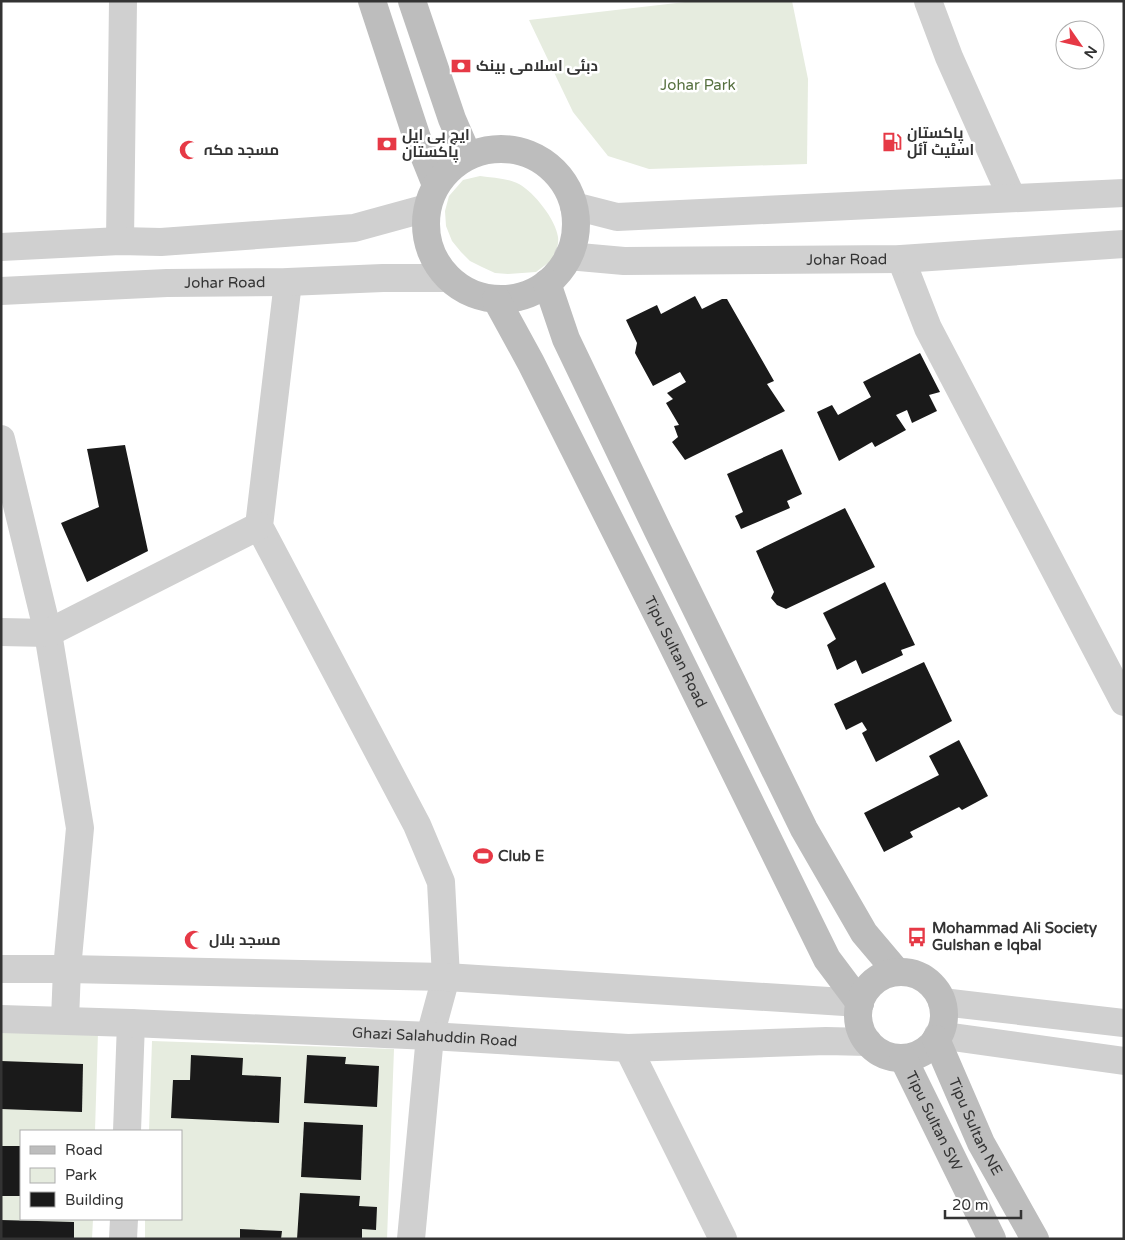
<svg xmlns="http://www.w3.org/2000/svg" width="1125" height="1240" font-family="'Varela Round',Cairo,sans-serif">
<rect width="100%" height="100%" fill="#fff"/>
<g fill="#e6ecdf">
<path d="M694 1H792L808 79 807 164 649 169 608 156 573 112 529 20Z"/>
<path d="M480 176C493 178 507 178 519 184 534 192 556 220 558 237 559 243 556 251 556 257L536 272 508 274 495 273 482 267 470 261 461 252 452 241 446 226 445 211 449 196 463 180Z"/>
<path d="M1 1028 98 1032 95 1131H21V1219H93L92 1239H1Z"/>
<path d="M152 1041 394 1049 387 1239H145V1219H181V1131H149Z"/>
</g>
<g fill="#1a1a1a">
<path d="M695 296 702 309 722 299H727L774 381 767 384 785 411 685 460 672 442 678 437 674 426 679 425 666 403 673 399 667 393 686 382 680 372 653 386 635 353 637 343 626 320 657 305 661 314Z"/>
<path d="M920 353 940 392 929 395 937 411 912 423 907 410 896 415 906 430 875 447 872 442 839 461 817 412 832 405 838 415 871 397 863 382Z"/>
<path d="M125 445 148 551 87 582 61 523 99 507 87 449Z"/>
<path d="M782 449 802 494 787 501 790 508 741 529 735 516 743 512 727 474Z"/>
<path d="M845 508 875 567 786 609 777 605 771 598 774 592 756 551Z"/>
<path d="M885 582 915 645 901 650 903 655 862 674 856 660 837 670 827 645 836 639 823 613Z"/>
<path d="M924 662 952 721 876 762 862 733 867 730 862 722 846 730 834 704Z"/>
<path d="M959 740 988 796 962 810 959 807 910 832 913 837 884 852 864 813 939 775 929 756Z"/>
<path d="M191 1055 243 1058 242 1075 281 1077 279 1123 171 1118 173 1080H190Z"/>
<path d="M307 1055 346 1057 345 1064 379 1066 377 1107 304 1103Z"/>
<path d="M1 1061 83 1064 82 1112 1 1109Z"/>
<path d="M304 1122 363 1125 361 1180 301 1177Z"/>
<rect x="1" y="1146" width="20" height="50"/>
<path d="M300 1193 360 1196 359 1206 377 1207 376 1230 362 1229V1239H297Z"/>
<path d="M1 1220 74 1222V1239H1Z"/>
<path d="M240 1229 282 1231 281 1239H240Z"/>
</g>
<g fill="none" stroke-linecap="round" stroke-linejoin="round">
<g stroke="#d0d0d0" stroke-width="28">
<path d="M928 1 949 57 1012 198"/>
<path d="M120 241 123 1"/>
<path d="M901 259 928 328 1124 702"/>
<path d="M288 282 259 526 417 825 441 882 446 977 430 1036 411 1239"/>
<path d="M1 439 48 633 80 828 67 969 65 1020"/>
<path d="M1 632 48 633 259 526"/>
<path d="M628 1048 723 1239"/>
<path d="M127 1131 131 1023"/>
<path d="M123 1239 124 1219"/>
</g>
<g stroke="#d0d0d0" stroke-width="28">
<path d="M574 206 617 217 1124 193"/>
<path d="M1 247 120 241 161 242 354 228 427 208"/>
<path id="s1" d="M568 256 624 261 901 259 1124 244"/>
<path id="s2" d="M1 291 167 283 288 282 383 278H448"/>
<path d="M1 969H67L446 977 860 1003"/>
<path d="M942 1002 1124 1023"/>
<path id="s3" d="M1 1019 131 1023 430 1036 628 1048 826 1041 868 1042"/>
<path d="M938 1035 1124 1061"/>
</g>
<g stroke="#bdbdbd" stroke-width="28">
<path d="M372 1 417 138 436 185"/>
<path d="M412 1 452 119 468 156"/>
<circle cx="501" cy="224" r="75"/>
<path d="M547 283 566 339 658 531 804 829 864 933 897 972"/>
<path id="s4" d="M496 299 531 363 668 636 827 959 860 1003"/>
<circle cx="901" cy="1015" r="43"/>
<path id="s5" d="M936 1039 981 1143 1035 1239"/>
<path id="s6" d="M903 1058 992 1239"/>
</g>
</g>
<defs>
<symbol id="bank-bare" viewBox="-9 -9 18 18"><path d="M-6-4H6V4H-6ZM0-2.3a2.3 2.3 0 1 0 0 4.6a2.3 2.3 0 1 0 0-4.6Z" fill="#e63946" stroke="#fff" stroke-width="2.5" paint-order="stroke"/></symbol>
<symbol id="fuel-bare" viewBox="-9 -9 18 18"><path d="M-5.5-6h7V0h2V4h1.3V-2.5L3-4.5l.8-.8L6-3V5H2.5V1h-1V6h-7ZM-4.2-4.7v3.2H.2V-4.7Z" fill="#e63946" stroke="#fff" stroke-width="2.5" paint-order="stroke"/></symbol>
<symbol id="mosque-bare" viewBox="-9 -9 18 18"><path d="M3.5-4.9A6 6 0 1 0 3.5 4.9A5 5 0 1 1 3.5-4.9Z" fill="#e63946" stroke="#fff" stroke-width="2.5" paint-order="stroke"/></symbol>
<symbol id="stadium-bare" viewBox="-9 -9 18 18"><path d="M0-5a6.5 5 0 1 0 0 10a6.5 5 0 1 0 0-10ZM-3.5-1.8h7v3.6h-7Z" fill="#e63946" stroke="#fff" stroke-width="2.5" paint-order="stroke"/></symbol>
<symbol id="bus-bare" viewBox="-9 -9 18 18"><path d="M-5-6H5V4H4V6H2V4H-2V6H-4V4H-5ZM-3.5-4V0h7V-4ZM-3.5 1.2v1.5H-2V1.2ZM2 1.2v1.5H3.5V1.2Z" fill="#e63946" stroke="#fff" stroke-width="2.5" paint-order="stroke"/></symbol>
</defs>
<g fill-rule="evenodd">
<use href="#bank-bare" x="447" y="52" width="28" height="28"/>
<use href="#fuel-bare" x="878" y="128" width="28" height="28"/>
<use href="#bank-bare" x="373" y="130" width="28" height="28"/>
<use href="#mosque-bare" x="175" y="136" width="28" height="28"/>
<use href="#stadium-bare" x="469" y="842" width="28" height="28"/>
<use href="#bus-bare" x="903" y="923" width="28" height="28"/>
<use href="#mosque-bare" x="180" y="926" width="28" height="28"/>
</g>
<g text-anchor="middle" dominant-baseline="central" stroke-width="5" stroke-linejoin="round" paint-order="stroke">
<g font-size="15" font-weight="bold" fill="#333" stroke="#fff" text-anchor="start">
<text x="476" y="66">دبئی اسلامی بینک</text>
<text x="907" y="133">پاکستان<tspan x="907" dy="17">اسٹیٹ آئل</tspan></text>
<text x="402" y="135">ایچ بی ایل<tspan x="402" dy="17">پاکستان</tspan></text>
<text x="204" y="150">مسجد مکہ</text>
<text x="498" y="856">Club E</text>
<text x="932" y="928">Mohammad Ali Society<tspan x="932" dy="17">Gulshan e Iqbal</tspan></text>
<text x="209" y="940">مسجد بلال</text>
</g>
<g font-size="15" fill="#56703f" stroke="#fff">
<text x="698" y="85">Johar Park</text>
</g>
<g font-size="15" fill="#333" stroke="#fff">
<text stroke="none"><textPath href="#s1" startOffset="279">Johar Road</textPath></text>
<text stroke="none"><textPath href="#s2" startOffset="224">Johar Road</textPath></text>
<text stroke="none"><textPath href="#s4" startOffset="396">Tipu Sultan Road</textPath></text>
<text stroke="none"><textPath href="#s3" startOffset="434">Ghazi Salahuddin Road</textPath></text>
<text stroke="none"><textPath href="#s6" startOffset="70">Tipu Sultan SW</textPath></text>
<text stroke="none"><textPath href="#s5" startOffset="96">Tipu Sultan NE</textPath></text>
</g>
</g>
<rect width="1125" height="1240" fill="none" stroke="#333333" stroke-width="5"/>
<rect x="20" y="1130" width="162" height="90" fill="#ffffff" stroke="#adadad"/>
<rect x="30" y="1146" width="25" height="8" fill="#bdbdbd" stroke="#adadad"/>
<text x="65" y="1155" font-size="15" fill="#333333">Road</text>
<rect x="30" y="1168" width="25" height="15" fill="#e6ecdf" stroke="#adadad"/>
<text x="65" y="1180" font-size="15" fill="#333333">Park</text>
<rect x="30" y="1192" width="25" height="15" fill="#1a1a1a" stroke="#adadad"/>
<text x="65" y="1205" font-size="15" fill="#333333">Building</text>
<g transform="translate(1080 45) rotate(124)"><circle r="24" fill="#ffffff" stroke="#adadad"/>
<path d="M0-4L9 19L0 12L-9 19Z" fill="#e63946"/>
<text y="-8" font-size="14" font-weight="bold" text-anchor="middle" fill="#333333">N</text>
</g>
<path d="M945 1210v8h76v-8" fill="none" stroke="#333333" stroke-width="2.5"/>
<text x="952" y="1210" font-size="15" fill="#333333" stroke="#ffffff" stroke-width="4" paint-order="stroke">20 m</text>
</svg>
